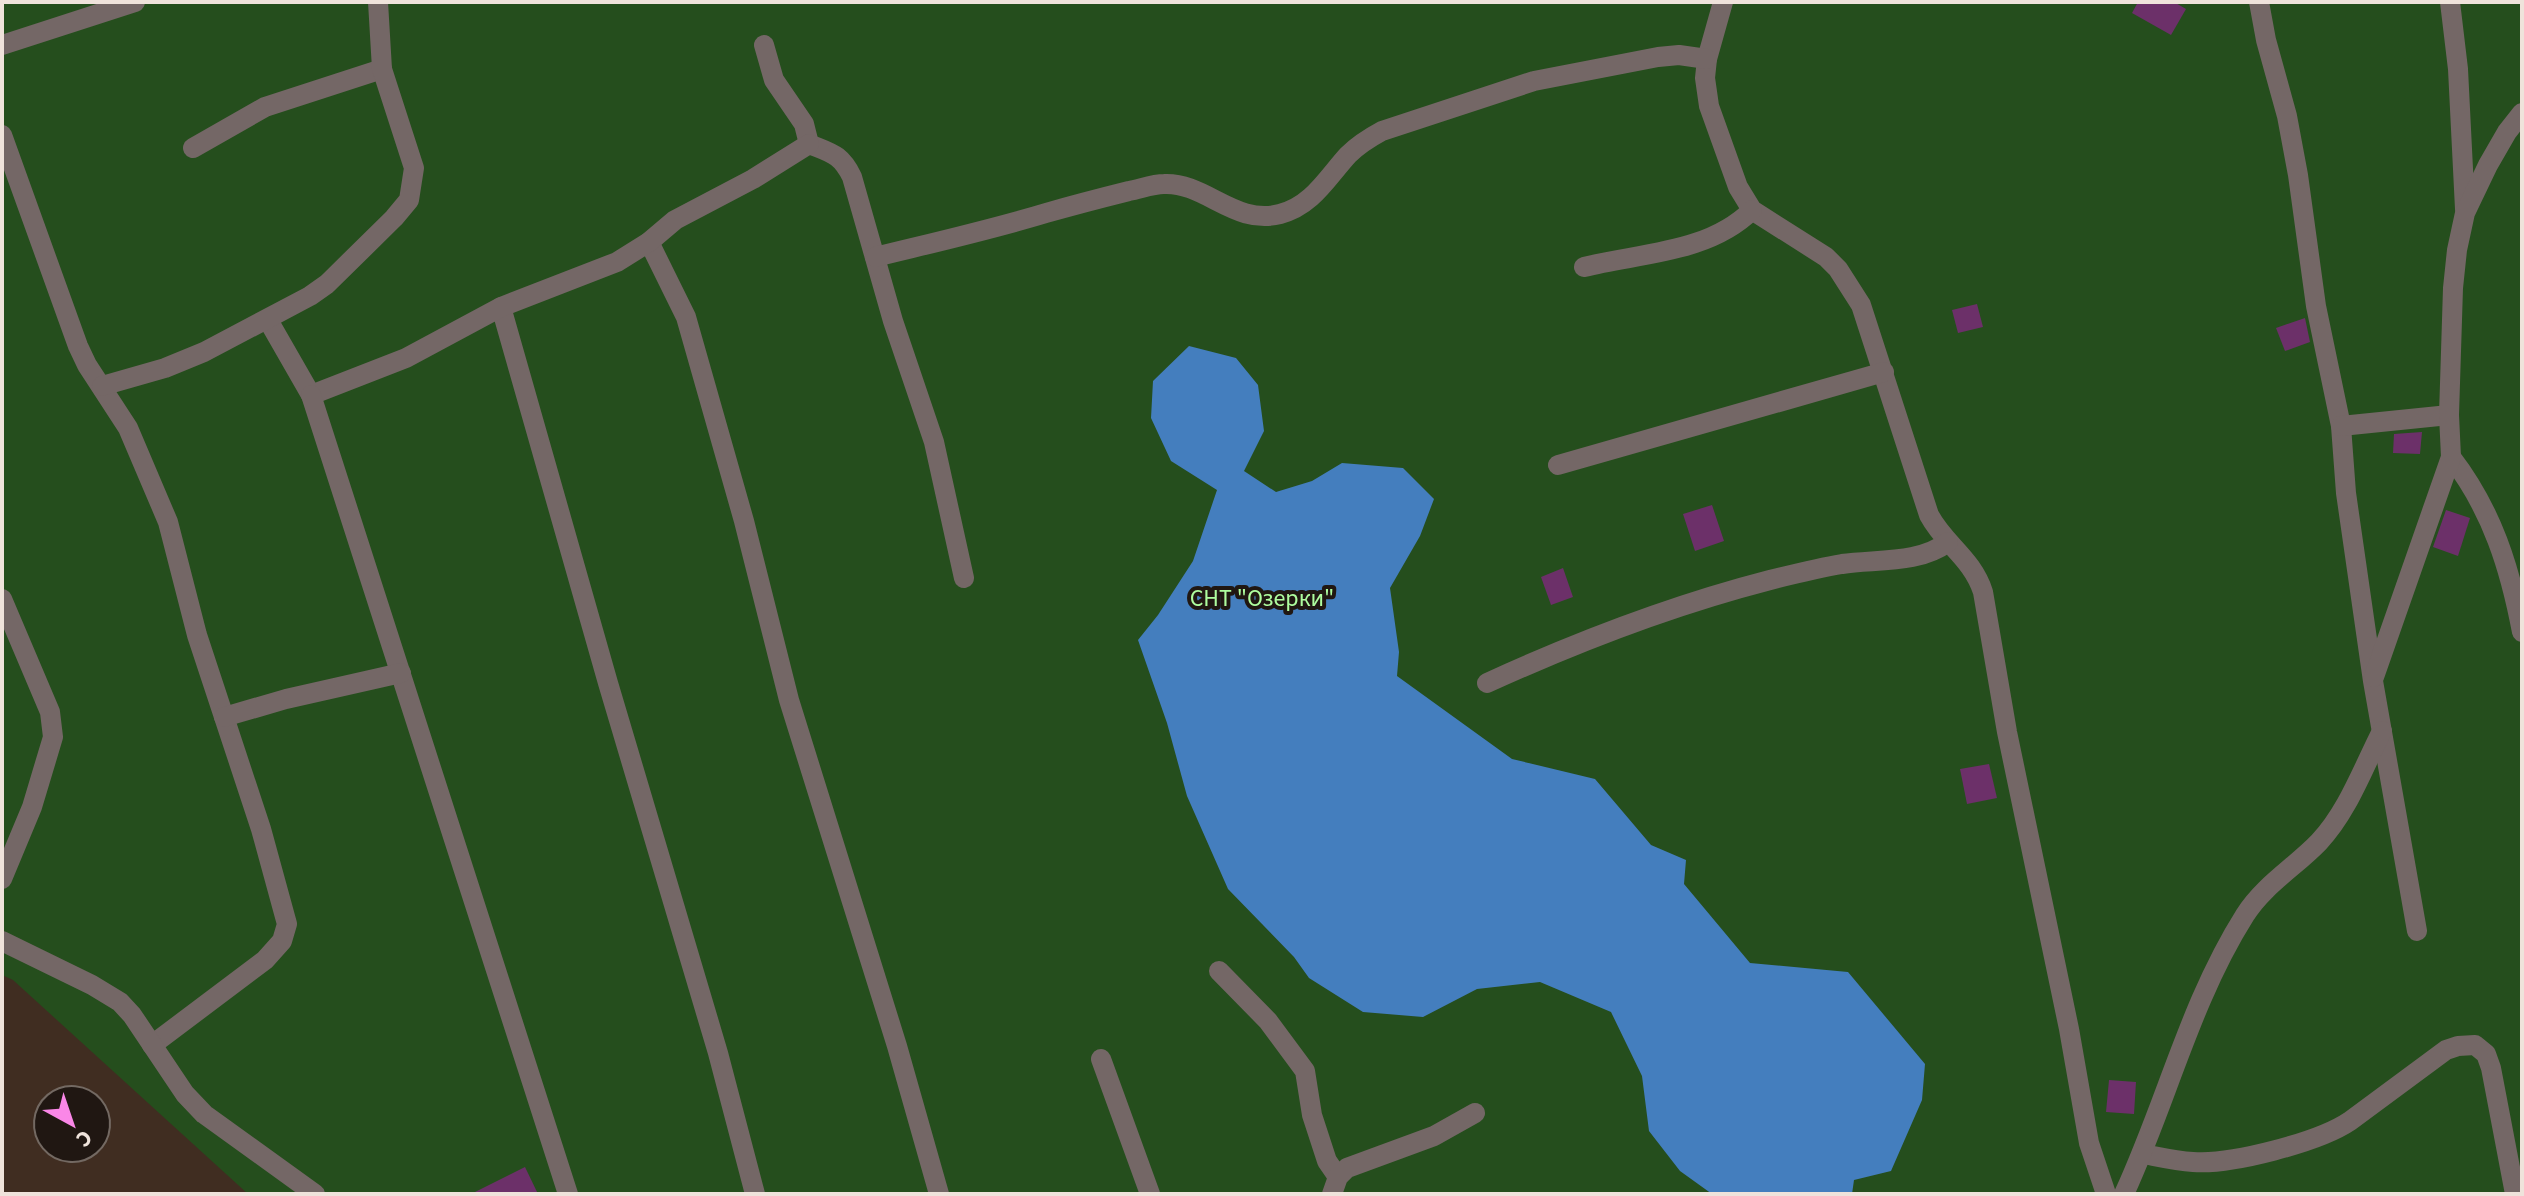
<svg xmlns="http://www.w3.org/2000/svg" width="2524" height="1196" font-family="'Source Sans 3',sans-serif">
<rect width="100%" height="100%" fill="#402d21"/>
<path fill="#254e1d" d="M2 2H2522V1194H248L13 980 2 975Z"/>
<path fill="#447ebe" d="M1189 346 1236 358 1258 385 1264 431 1244 471 1276 492 1312 481 1342 463 1403 468 1434 499 1420 536 1390 588 1399 652 1397 676 1512 759 1595 779 1651 845 1686 860 1684 884 1750 963 1848 972 1925 1064 1922 1100 1891 1171 1854 1180 1852 1194H1712L1680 1171 1649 1131 1642 1076 1611 1012 1540 982 1477 989 1423 1017 1363 1012 1309 978 1294 957 1228 889 1187 796 1167 723 1138 640 1158 615 1193 561 1217 490 1171 461 1151 418 1153 381Z"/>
<g fill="#6c3069">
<path d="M2138 2H2174L2186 9 2171 35 2132 13Z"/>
<path d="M1977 304 1983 327 1958 333 1952 310Z"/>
<path d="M2305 318 2310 342 2285 351 2276 328Z"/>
<path d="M2422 432 2420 454 2393 453 2394 434Z"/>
<path d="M1712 505 1724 541 1695 551 1683 514Z"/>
<path d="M2446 510 2470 518 2458 556 2433 547Z"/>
<path d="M1563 568 1573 597 1551 605 1541 577Z"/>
<path d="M1989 764 1997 798 1967 804 1960 769Z"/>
<path d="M2109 1080 2136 1082 2134 1114 2106 1112Z"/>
<path d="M525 1167 538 1194H471Z"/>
</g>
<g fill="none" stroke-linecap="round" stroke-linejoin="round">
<g stroke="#746766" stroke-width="20">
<path d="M1723 2 1707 59 1705 78 1709 106 1738 187 1752 210 1826 257 1838 269 1861 305 1929 515C1945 545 1972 558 1983 592L2007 732 2069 1029 2089 1143 2106 1194"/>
<path d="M2259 2 2266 40 2287 116 2298 175 2316 306 2341 426 2346 493 2373 681 2417 931"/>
<path d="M2450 2 2458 69 2465 209"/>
<path d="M2 45 135 2"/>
<path d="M764 45 774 80 804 124 809 144"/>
<path d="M2 135 78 346 87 365 128 428 168 522 197 635 261 829 287 924 282 941 265 960 152 1045"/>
<path d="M809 144C831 153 841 154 852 177L893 321 934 442 964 578"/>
<path d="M193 148 265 107 382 69"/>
<path d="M649 242 686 317 744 521 789 700 897 1046 939 1194"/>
<path d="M875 257C932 243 990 230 1046 213 1074 205 1101 198 1129 191 1140 189 1153 184 1164 184 1205 182 1235 226 1280 214 1312 206 1327 178 1348 155 1358 145 1369 138 1382 131L1534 81 1658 57 1679 55 1707 59"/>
<path d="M1584 267C1640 253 1709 253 1752 210"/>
<path d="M501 307 608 683 718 1053 755 1194"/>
<path d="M268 320 311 395 406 358 501 307 617 262 649 242 675 220 753 179 809 144"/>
<path d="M102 386 165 368 204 352 310 296 327 284 394 218 409 200 414 168 382 69 378 2"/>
<path d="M311 395 568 1194"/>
<path d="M2341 426 2449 415"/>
<path d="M2451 457C2492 510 2510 568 2522 632"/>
<path d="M1558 465 1884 372"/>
<path d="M2 599 50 712 53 737 32 807 2 879"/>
<path d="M2374 677 2451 457 2449 415 2453 288 2457 250 2465 213 2488 165 2507 132 2522 113"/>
<path d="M1487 683C1579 641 1673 605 1770 580 1794 574 1818 568 1842 564 1877 559 1919 564 1948 542"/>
<path d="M224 717 286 699 401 673"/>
<path d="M2 941 92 985 120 1002 132 1015 185 1094 204 1114 315 1194"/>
<path d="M1219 971 1268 1021 1305 1071 1312 1115 1327 1161 1338 1177"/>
<path d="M1101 1059 1150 1194"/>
<path d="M2143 1154C2159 1157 2176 1161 2193 1162 2231 1165 2319 1142 2350 1121L2446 1050 2458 1046 2475 1045 2486 1054 2491 1068 2515 1194"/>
<path d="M1332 1194 1338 1177 1347 1168 1434 1136 1475 1113"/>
<path d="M2124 1194C2167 1101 2190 1002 2245 915 2264 885 2295 867 2319 842 2348 811 2363 768 2382 731"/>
</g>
</g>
<g text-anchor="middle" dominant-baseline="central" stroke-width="8" stroke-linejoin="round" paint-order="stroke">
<g font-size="24" fill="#aefd9f" stroke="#201712">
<text x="1262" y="598">СНТ "Озерки"</text>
</g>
</g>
<rect width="2524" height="1196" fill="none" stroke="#efe3db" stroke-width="8"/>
<g transform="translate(72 1124) rotate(140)"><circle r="38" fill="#201712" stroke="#736962" stroke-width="2"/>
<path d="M0-6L14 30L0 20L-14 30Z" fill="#fa87e7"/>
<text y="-12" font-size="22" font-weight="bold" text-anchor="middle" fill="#efe3db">С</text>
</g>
</svg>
